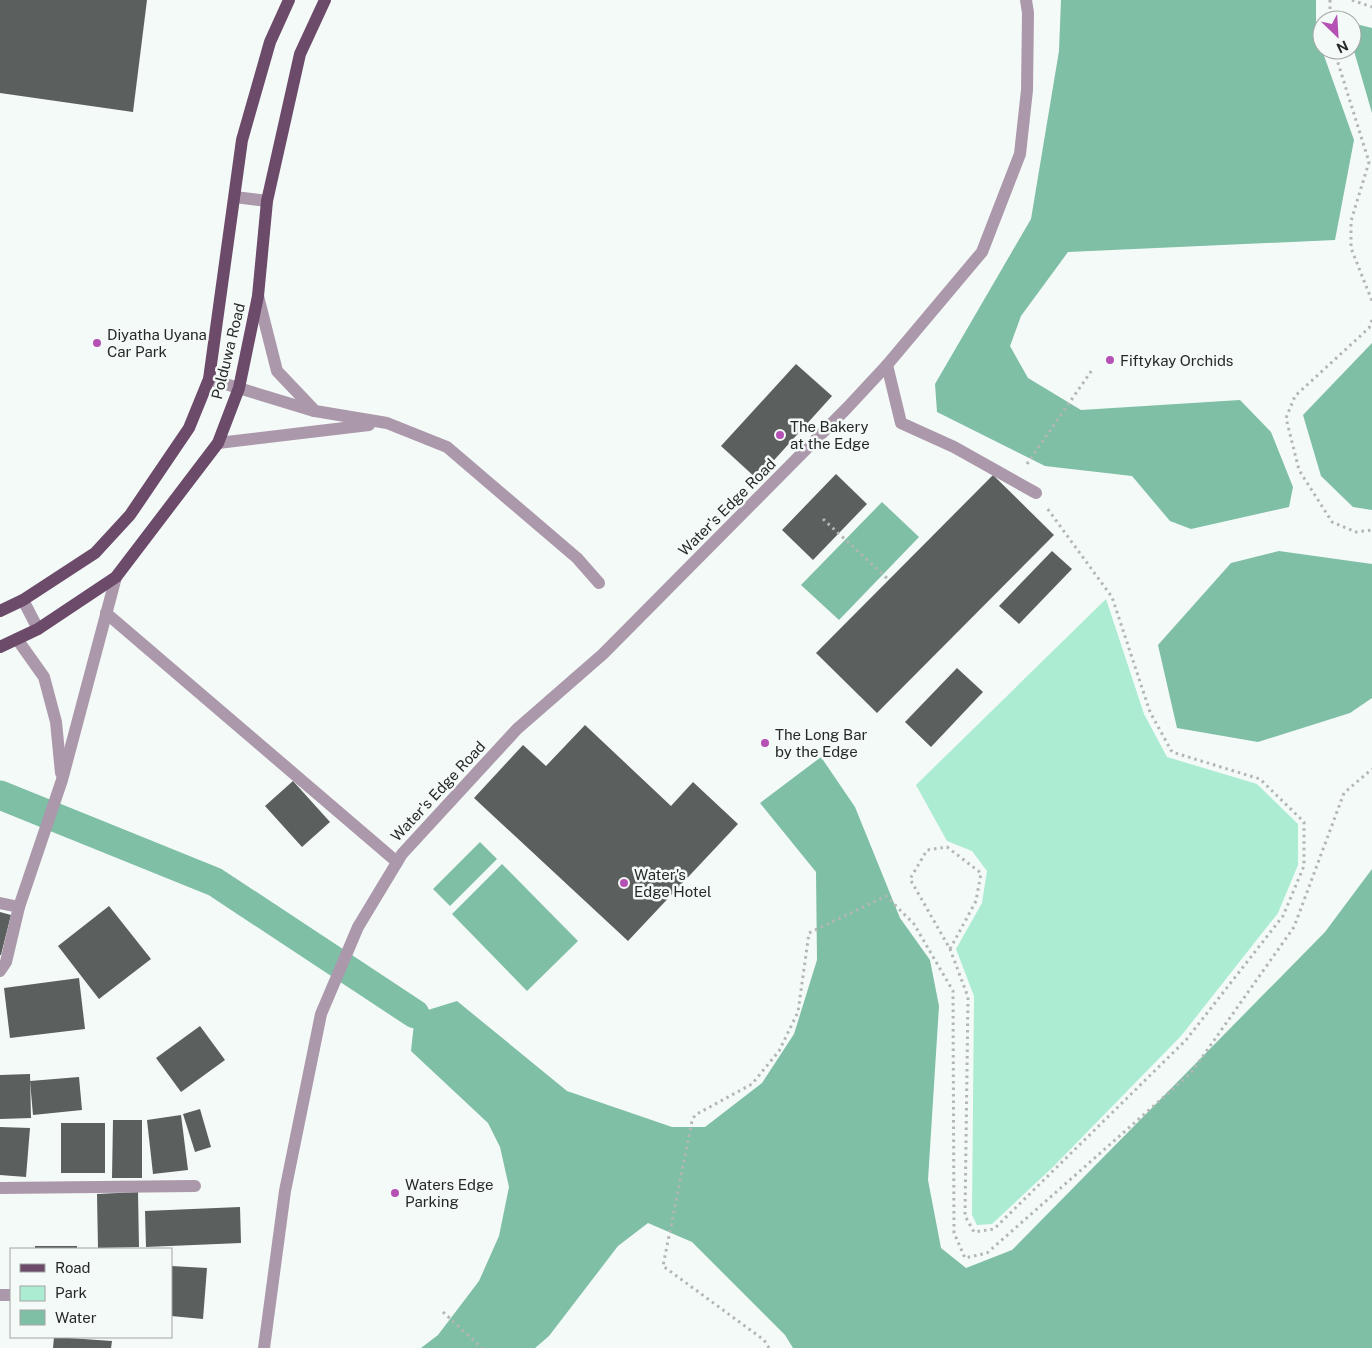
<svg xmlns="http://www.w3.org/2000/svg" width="1372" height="1348" font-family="'Public Sans',sans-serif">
<rect width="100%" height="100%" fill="#f4faf7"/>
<path fill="#abecd2" d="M1106 599 1144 714 1167 757 1257 784 1298 824V865L1278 913 1181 1036 1053 1167 992 1224 977 1225 972 1215 974 996 956 949 982 903 987 871 972 851 947 841 916 785Z"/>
<g fill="#7ebfa6">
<path d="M1061 0H1316V28L1322 50 1354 140 1335 240 1068 252 1021 316 1010 346 1028 378 1081 410 1240 400 1271 432 1293 487 1289 507 1191 529 1170 521 1132 476 1045 466 937 412 935 384 1031 219 1059 51Z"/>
<path d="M1352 23 1372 28V113L1352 44Z"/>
<path d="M1372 343V510L1353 507 1321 476 1303 415Z"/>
<path d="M882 502 919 537 839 620 801 585Z"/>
<path d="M1279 551 1372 564V698L1350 713 1258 742 1177 728 1158 645 1231 563Z"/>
<path d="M821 757 855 807 900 918 930 960 939 1006 928 1180 941 1248 966 1268 1012 1250 1325 932 1372 869V1348H793L785 1335 692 1242 648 1223 618 1246 549 1336 535 1348H421L438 1335 479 1281 499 1236 509 1187 500 1147 488 1123 411 1051 415 1014 457 1001 567 1091 672 1127H705L762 1083 794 1034 817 960 816 872 760 803Z"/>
<path d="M480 842 497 859 450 906 433 889Z"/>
<path d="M502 864 578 941 527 991 452 914Z"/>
</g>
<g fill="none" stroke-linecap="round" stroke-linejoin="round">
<path stroke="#7ebfa6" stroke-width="29" d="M0 795 215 882 415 1014"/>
</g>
<g fill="#5b5f5d">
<path d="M0 0H147L133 112 0 93Z"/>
<path d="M796 364 832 396 757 479 721 446Z"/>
<path d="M836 474 867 504 813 560 782 530Z"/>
<path d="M993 475 1054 535 877 713 816 653Z"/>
<path d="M1052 551 1072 569 1019 624 999 606Z"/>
<path d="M957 668 983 692 931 747 905 722Z"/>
<path d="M585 725 671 806 693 782 738 824 628 941 474 798 523 745 546 766Z"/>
<path d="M293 781 330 822 302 847 265 806Z"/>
<path d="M109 906 151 959 99 999 58 946Z"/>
<path d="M0 912 11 915 1 955H0Z"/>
<path d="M79 978 85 1029 10 1038 4 988Z"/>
<path d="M200 1026 225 1060 181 1092 156 1058Z"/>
<path d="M30 1074 31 1118 0 1119V1075Z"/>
<path d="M79 1077 82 1110 33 1115 30 1081Z"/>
<path d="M200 1109 211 1147 195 1152 183 1114Z"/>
<path d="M181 1115 188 1170 153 1174 147 1120Z"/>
<path d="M113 1120H142V1178H112Z"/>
<rect x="61" y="1123" width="44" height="50"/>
<path d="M0 1127 30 1128 26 1177 0 1175Z"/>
<path d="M138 1192 139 1247 98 1248 97 1194Z"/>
<path d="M240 1207 241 1243 146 1247 145 1211Z"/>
<rect x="35" y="1246" width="42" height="3"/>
<path d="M171 1266 207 1268 203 1319 171 1316Z"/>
<path d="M54 1337 112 1341 111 1348H53Z"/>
</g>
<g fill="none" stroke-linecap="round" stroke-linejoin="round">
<g stroke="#b2b6b4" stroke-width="3" stroke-dasharray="2.5 4" stroke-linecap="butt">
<path d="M1330 0V20"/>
<path d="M1352 0 1372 7"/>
<path d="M1334 50 1369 162 1351 221V248L1372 301"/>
<path d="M1372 320 1369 328 1295 396 1286 418 1299 470 1332 522 1356 532 1372 530"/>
<path d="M1027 464 1092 370"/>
<path d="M823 519 889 580"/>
<path d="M950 949 976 901 981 873 947 847 927 850 910 879 950 949 968 997 965 1216 974 1232 994 1229 1186 1040 1283 916 1304 866V822L1260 779 1172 752 1150 712 1112 597 1047 508"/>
<path d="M443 1312 482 1348"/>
<path d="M769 1348 764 1340 663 1266 692 1121 695 1115 752 1084 779 1051 798 1012 809 933 886 896 914 924 953 991 954 1233 965 1258 987 1253 1191 1073 1294 927 1344 793 1372 769"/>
</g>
<g stroke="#ac98ab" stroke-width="12">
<path d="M887 365 901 423 954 447 1036 493"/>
<path d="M106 613 397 862"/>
<path d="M264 1348 285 1191 321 1014 358 927 402 854 517 729 603 654 847 408 887 365 982 252 1020 154 1027 90 1028 13 1026 0"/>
</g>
<g stroke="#ac98ab" stroke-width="12">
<path d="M258 296 277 371 315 411 387 423 447 447 577 558 599 583"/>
<path d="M209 379 314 411"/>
<path d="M218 443 369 425"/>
<path d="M17 639 44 677 56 722 61 773"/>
<path d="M0 903 19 907"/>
<path d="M0 971 6 962 19 907 62 780 116 577"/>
<path d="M0 1188 195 1186"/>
<path d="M0 1295H11"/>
</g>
<g stroke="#ac98ab" stroke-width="12">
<path d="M235 197 267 201"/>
<path d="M23 600 38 629"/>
</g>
<g stroke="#6b4a6a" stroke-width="12">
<path d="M0 611 23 600 95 553 130 515 189 428 209 379 242 140 270 42 289 0"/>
<path d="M0 647 38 629 116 577 218 443 239 388 258 296 267 201 300 54 325 0"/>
</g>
</g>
<g fill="#b550b5" stroke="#f4faf7" stroke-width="2">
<circle cx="97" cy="343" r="5"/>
<circle cx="1110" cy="360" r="5"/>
<circle cx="780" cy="435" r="5"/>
<circle cx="765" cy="743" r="5"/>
<circle cx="624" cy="883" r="5"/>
<circle cx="395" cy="1193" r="5"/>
</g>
<g text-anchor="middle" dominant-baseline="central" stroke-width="5" stroke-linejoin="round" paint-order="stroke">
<g font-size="15" fill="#272928" stroke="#f4faf7" text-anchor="start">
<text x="107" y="334">Diyatha Uyana<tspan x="107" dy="17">Car Park</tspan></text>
<text x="1120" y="360">Fiftykay Orchids</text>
<text x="790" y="426">The Bakery<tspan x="790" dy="17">at the Edge</tspan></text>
<text x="775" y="734">The Long Bar<tspan x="775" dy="17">by the Edge</tspan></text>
<text x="634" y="874">Water's<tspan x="634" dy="17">Edge Hotel</tspan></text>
<text x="405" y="1184">Waters Edge<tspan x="405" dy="17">Parking</tspan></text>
</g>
<g font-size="15" fill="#272928" stroke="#f4faf7">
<text transform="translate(228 351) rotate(-76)">Polduwa Road</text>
<text transform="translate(727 507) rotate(-45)">Water's Edge Road</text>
<text transform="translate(438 791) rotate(-47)">Water's Edge Road</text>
</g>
</g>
<rect x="10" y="1248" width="162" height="90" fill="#f4faf7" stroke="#a2a6a4"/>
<rect x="20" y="1264" width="25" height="8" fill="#6b4a6a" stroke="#a2a6a4"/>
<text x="55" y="1273" font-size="15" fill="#272928">Road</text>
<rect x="20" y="1286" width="25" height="15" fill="#abecd2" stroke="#a2a6a4"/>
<text x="55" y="1298" font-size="15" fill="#272928">Park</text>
<rect x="20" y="1310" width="25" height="15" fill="#7ebfa6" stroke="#a2a6a4"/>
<text x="55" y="1323" font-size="15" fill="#272928">Water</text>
<g transform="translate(1337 35) rotate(155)"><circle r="24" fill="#f4faf7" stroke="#a2a6a4"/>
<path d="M0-4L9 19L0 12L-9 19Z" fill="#b550b5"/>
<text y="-8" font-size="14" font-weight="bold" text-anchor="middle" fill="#272928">N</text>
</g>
</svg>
